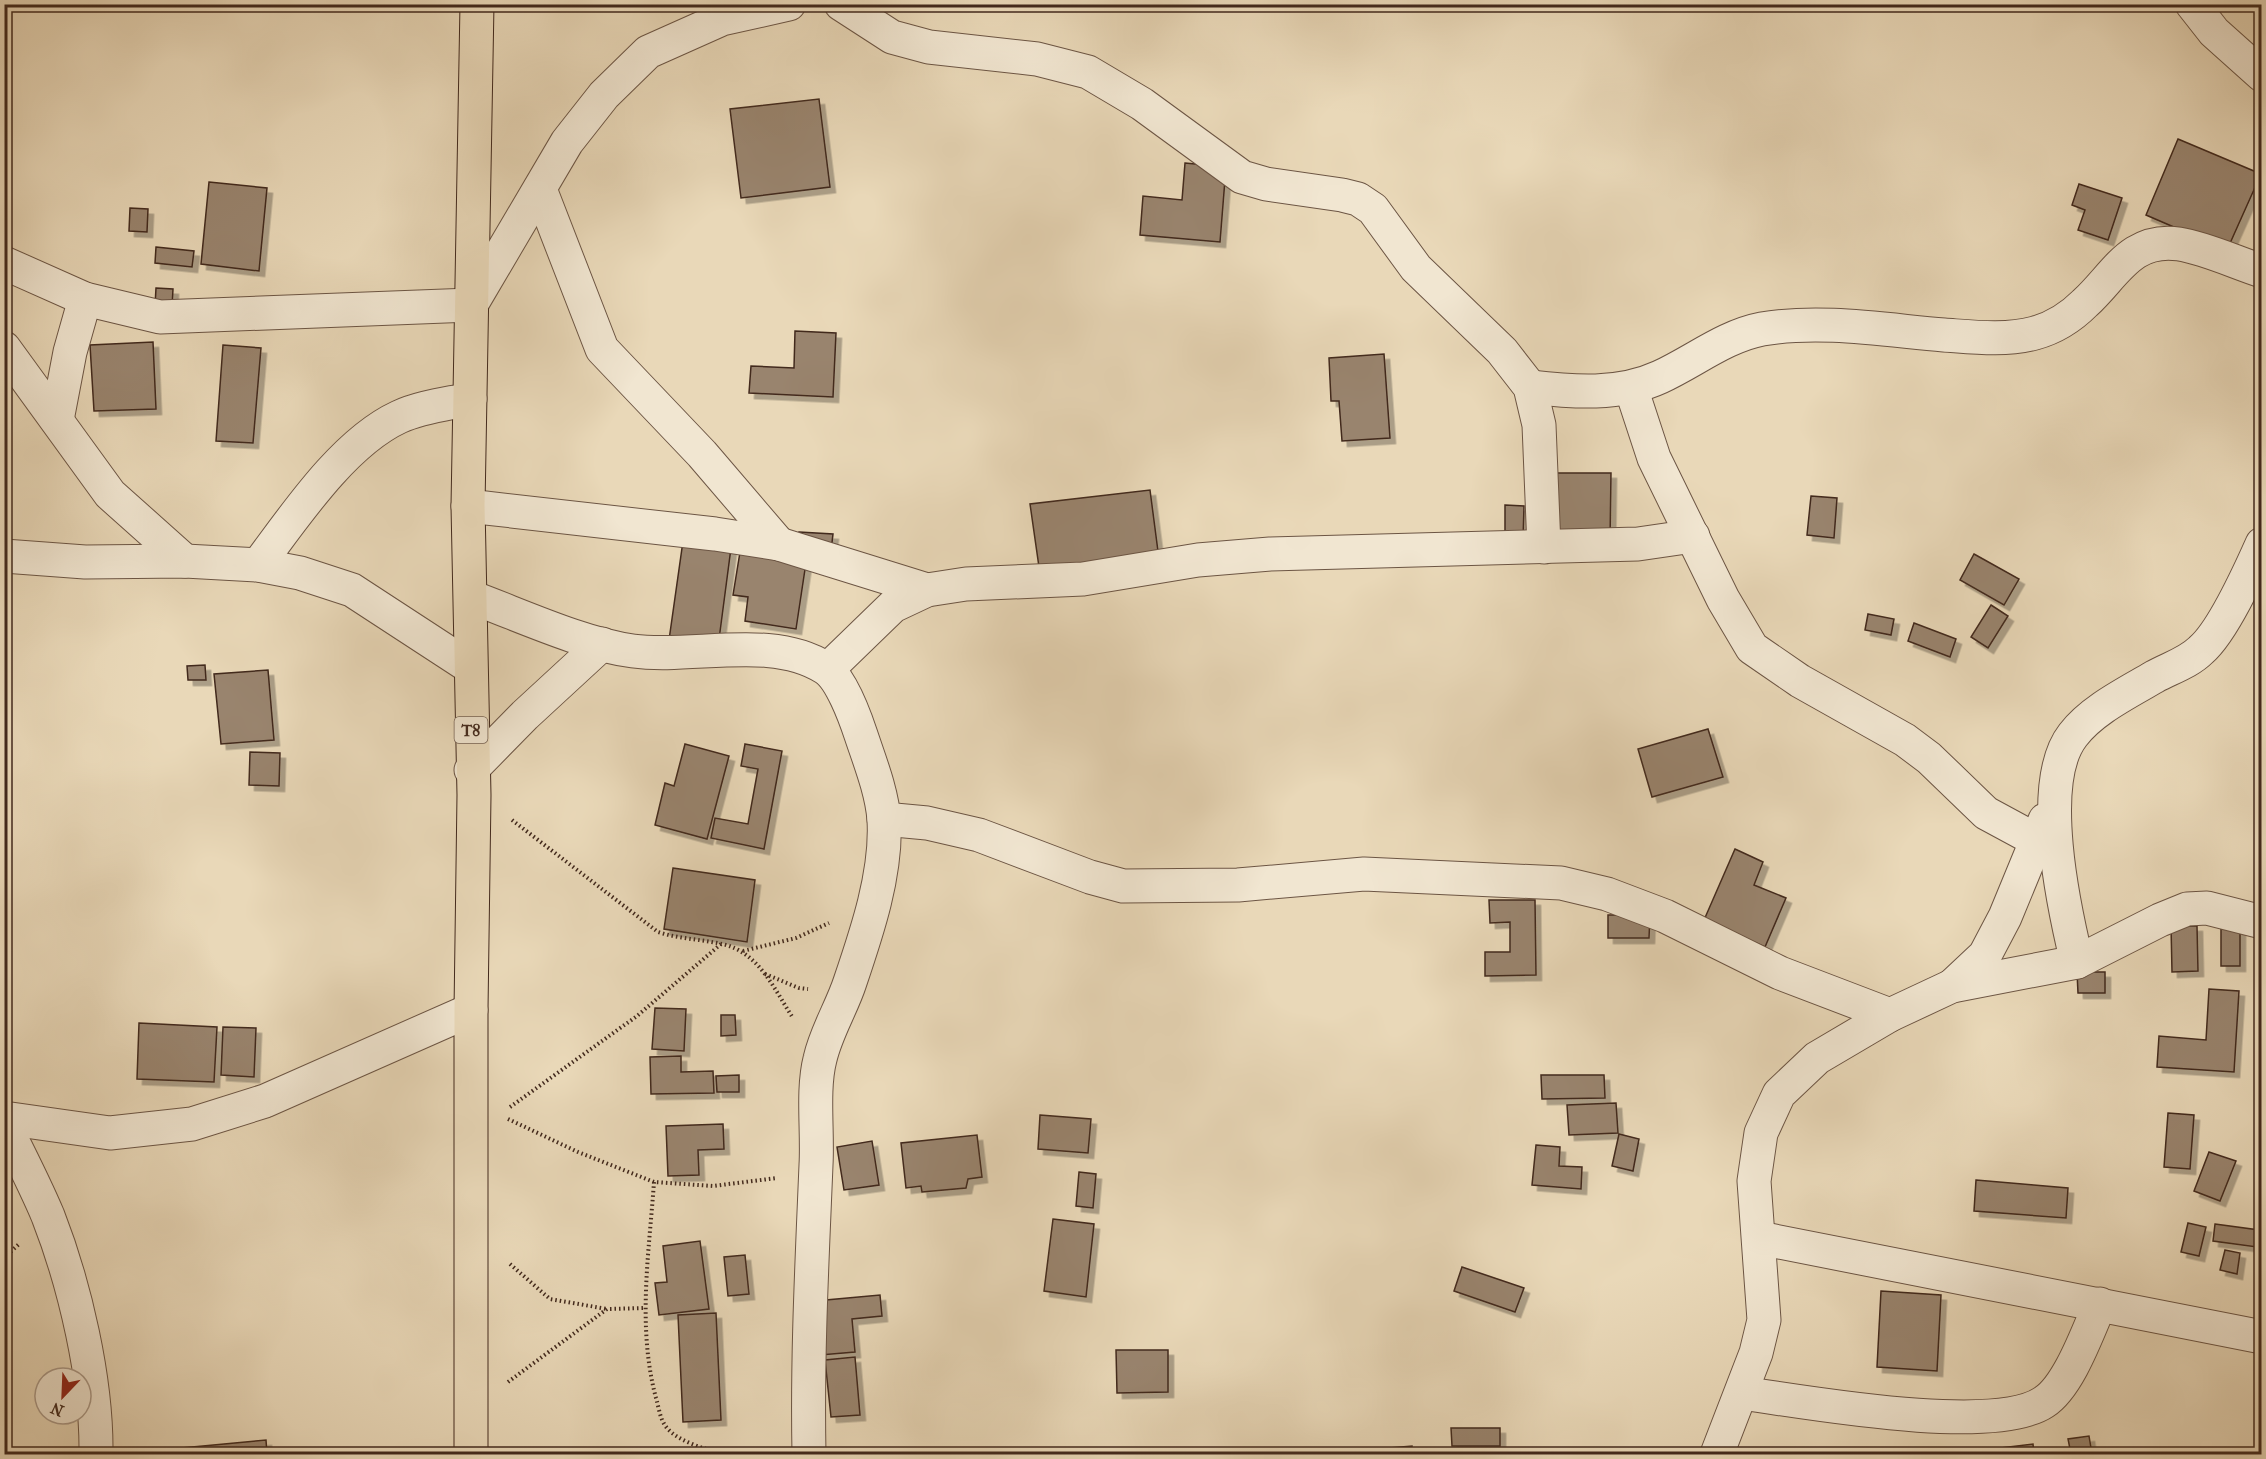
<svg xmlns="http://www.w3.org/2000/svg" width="2266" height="1459" font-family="'IM FELL French Canon',serif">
<defs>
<filter id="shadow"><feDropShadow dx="5.5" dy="5.5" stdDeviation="0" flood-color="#0004"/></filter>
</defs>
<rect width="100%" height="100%" fill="#e9d8b8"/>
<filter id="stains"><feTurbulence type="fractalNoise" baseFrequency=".00333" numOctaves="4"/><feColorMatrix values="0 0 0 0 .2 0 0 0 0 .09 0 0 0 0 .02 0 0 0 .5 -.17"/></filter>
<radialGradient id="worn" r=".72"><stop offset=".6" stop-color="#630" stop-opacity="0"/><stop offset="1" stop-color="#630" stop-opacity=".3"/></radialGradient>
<g fill="#99846e" stroke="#42291d" stroke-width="1.5" filter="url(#shadow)">
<path d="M819 99 830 187 741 198 730 109Z"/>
<path d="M2178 139 2261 174 2227 250 2146 215Z"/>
<path d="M1185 163 1226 167 1220 242 1140 235 1143 196 1182 200Z"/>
<path d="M209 182 267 188 259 271 201 264Z"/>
<path d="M2079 184 2122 198 2108 240 2078 230 2085 210 2072 205Z"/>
<path d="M130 208 148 209 147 232 129 231Z"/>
<path d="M156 247 194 251 192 267 155 263Z"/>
<path d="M156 288 173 289 172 307 155 306Z"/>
<path d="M795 331 836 333 833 397 749 393 751 366 794 368Z"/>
<path d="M153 342 156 409 94 411 90 345Z"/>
<path d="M223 345 261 348 253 443 216 441Z"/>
<path d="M1384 354 1390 438 1342 441 1339 401H1331L1329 358Z"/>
<path d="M1555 473H1611L1610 541 1554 540Z"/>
<path d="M1150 490 1159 559 1040 574 1030 504Z"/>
<path d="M1811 496 1837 498 1834 538 1807 535Z"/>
<path d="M1505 505 1524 506 1523 540H1505Z"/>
<path d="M799 532 833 534 831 551 798 550Z"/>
<path d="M683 541 731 548 718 647 669 640Z"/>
<path d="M741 546 807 556 796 629 745 621 748 597 733 595Z"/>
<path d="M1974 554 2019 579 2004 605 1960 580Z"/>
<path d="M1991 605 2008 616 1988 648 1971 637Z"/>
<path d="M1868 614 1894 619 1891 635 1865 630Z"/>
<path d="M1914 623 1956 639 1950 657 1908 641Z"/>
<path d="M205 665 206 680H188L187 666Z"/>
<path d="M268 670 274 740 221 744 214 674Z"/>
<path d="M1708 729 1723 777 1652 797 1638 749Z"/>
<path d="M685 744 729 756 707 839 655 825 665 783 674 786Z"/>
<path d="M745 744 782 751 764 849 711 838 715 818 748 824 758 769 741 766Z"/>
<path d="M250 752 280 753 279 786 249 785Z"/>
<path d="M1735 849 1763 862 1754 885 1786 898 1765 947 1704 920Z"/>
<path d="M673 868 755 880 747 942 664 929Z"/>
<path d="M1489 900H1535L1536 975 1485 976V952H1510V922L1490 923Z"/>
<path d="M1608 915H1650L1649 938H1608Z"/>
<rect x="2221" y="922" width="19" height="44"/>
<path d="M2171 926H2197L2198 971 2172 972Z"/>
<path d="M2077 972H2105V993H2078Z"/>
<path d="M2209 989 2239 991 2234 1072 2157 1067 2159 1036 2206 1040Z"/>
<path d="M655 1008 686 1009 684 1051 652 1049Z"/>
<path d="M721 1015H735L736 1035 721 1036Z"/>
<path d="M139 1023 217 1027 214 1082 137 1079Z"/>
<path d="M223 1027 256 1028 254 1077 221 1075Z"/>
<path d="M681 1056V1072L713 1071 714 1093 651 1094 650 1057Z"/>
<path d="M739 1075V1092H717L716 1076Z"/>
<path d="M1541 1075H1604L1605 1098 1542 1099Z"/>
<path d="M1616 1103 1618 1133 1569 1135 1567 1105Z"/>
<path d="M2168 1113 2194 1115 2190 1169 2164 1167Z"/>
<path d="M1040 1115 1091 1119 1088 1153 1038 1149Z"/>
<path d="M723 1124 724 1149 698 1150 699 1175 668 1176 666 1126Z"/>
<path d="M1619 1134 1639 1139 1633 1171 1612 1166Z"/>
<path d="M977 1135 982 1177 968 1179 966 1188 922 1192 921 1186 906 1188 901 1143Z"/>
<path d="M872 1141 879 1185 844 1190 837 1147Z"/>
<path d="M1536 1145 1560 1147 1559 1166 1582 1167 1581 1189 1532 1185Z"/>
<path d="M2209 1152 2236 1161 2220 1201 2194 1191Z"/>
<path d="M1079 1172 1096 1174 1093 1208 1076 1206Z"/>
<path d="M1976 1180 2068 1188 2066 1218 1974 1211Z"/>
<path d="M1053 1219 1094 1224 1086 1297 1044 1291Z"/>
<path d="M2188 1223 2206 1227 2199 1256 2181 1252Z"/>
<path d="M2215 1224 2259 1230 2257 1247 2213 1241Z"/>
<path d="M700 1241 709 1309 659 1315 655 1283 667 1282 663 1246Z"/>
<path d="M2225 1250 2240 1253 2237 1274 2220 1270Z"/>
<path d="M745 1255 749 1294 728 1296 724 1257Z"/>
<path d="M1462 1267 1524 1288 1515 1312 1454 1291Z"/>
<path d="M1881 1291 1941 1295 1937 1371 1877 1367Z"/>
<path d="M880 1295 882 1316 852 1319 855 1352 820 1355 815 1301Z"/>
<path d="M716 1313 721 1420 683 1422 678 1315Z"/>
<path d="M1116 1350H1168V1392L1117 1393Z"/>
<path d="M855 1357 860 1415 831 1417 825 1360Z"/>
<path d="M1451 1428H1500V1446H1452Z"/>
<path d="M2089 1436 2092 1454H2071L2068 1439Z"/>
<path d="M266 1440 267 1454H150V1451Z"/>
<path d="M2033 1444 2034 1454H1950Z"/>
<path d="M1412 1446V1454H1379L1378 1449Z"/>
</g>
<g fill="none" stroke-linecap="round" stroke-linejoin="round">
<defs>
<g id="minor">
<path d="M841 4 892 37 929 47 1037 59 1088 72 1142 104 1242 177 1266 184 1342 195 1358 199 1373 209 1416 268 1502 351 1530 387 1539 425 1544 547"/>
<path d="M2192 4 2214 32 2262 75"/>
<path d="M540 189 602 349 702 454 779 544"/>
<path d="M4 263 85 299 160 317 471 305 567 142 604 95 648 52 722 19 789 4"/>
<path d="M4 348 110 494 185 561"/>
<path d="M1530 387C1573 392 1619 396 1660 377 1693 362 1725 336 1762 329 1821 319 1885 330 1944 335 1973 337 2006 341 2035 333 2053 328 2071 317 2085 303 2115 276 2130 237 2179 244 2205 248 2237 263 2262 271"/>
<path d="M1631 388 1654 458 1723 599 1752 648 1800 681 1905 740 1929 758 1986 813 2036 840"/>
<path d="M57 420 70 352 85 299"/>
<path d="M468 506 715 534 779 544 927 590"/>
<path d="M4 556 85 562 185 561 258 565 300 573 352 590 470 667"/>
<path d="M258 565C294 517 343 443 399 417 420 407 447 404 470 399"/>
<path d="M471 597C520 615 582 644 633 651 694 659 772 634 825 668 841 678 855 717 861 735 870 762 882 792 884 820 887 873 867 932 850 982 842 1007 826 1032 820 1059 812 1090 818 1132 816 1165 812 1262 807 1358 809 1454"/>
<path d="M828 669 893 606 927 590 966 584 1083 579 1198 560 1270 554 1638 544 1693 536"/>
<path d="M471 770 525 715 602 644"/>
<path d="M884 819 927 823 979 835 1090 877 1123 886 1238 885 1364 874 1561 883 1607 894 1665 916 1780 973 1890 1015"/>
<path d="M2077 962C2064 908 2036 782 2073 735 2092 710 2127 693 2154 677 2170 668 2188 663 2201 650 2223 631 2250 571 2262 544"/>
<path d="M1952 986 1985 955 2005 917 2045 820"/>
<path d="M4 1118 110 1133 192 1124 265 1101 471 1010"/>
<path d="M4 1124C19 1154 35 1185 48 1216 75 1285 97 1380 96 1454"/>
<path d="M1759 1238 2262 1337"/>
<path d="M1742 1393C1805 1402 1994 1436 2044 1402 2069 1386 2088 1331 2100 1304"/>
<path d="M1717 1454 1756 1353 1764 1320 1754 1181 1761 1133 1779 1094 1817 1058 1890 1015 1952 986 2077 962 2160 920 2187 909 2207 908 2262 922"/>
</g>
<path id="highway" d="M471 1454V1010L474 795 468 506 477 4"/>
</defs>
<use href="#minor" stroke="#6c5544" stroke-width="35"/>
<use href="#highway" stroke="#42291d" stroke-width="35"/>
<g stroke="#42291d" stroke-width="4" stroke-dasharray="1.5 3" stroke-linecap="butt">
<path d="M512 820 658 932C679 939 700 939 722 944 759 952 774 989 793 1018"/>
<path d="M743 951 796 938 829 923"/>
<path d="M765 974 799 988 808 989"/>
<path d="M510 1107 637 1016 721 944"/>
<path d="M508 1119 578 1152 654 1182 713 1186 777 1178"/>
<path d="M654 1182C649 1254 637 1327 656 1398 659 1408 660 1420 667 1428 679 1442 704 1448 721 1454"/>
<path d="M4 1258 19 1244"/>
<path d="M510 1264 550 1299 607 1309"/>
<path d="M508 1382 607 1309 644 1308"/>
</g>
<use href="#minor" stroke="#f1e6d1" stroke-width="33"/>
<use href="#highway" stroke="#e9d8b8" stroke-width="33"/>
</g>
<g text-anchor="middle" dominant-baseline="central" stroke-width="4.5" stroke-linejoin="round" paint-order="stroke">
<rect fill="#f1e6d1" stroke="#766253" stroke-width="1.5" x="454.5" y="717" width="33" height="26" rx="4.5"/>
<g font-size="16" font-weight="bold" fill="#42291d">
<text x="471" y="730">T8</text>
</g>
</g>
<rect width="2266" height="1459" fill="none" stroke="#e9d8b8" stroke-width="24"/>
<rect x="6" y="6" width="2254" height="1447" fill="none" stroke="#42291d" stroke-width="3"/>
<rect x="12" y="12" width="2242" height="1435" fill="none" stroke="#42291d" stroke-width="1.5"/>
<g transform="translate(63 1396) rotate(203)"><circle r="28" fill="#f1e6d1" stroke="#ab9a89" stroke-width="1.5"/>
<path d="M0-4.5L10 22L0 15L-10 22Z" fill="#8f2418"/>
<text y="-9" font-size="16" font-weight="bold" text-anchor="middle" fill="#42291d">N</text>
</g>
<rect width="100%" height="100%" filter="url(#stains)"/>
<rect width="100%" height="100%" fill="url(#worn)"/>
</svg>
